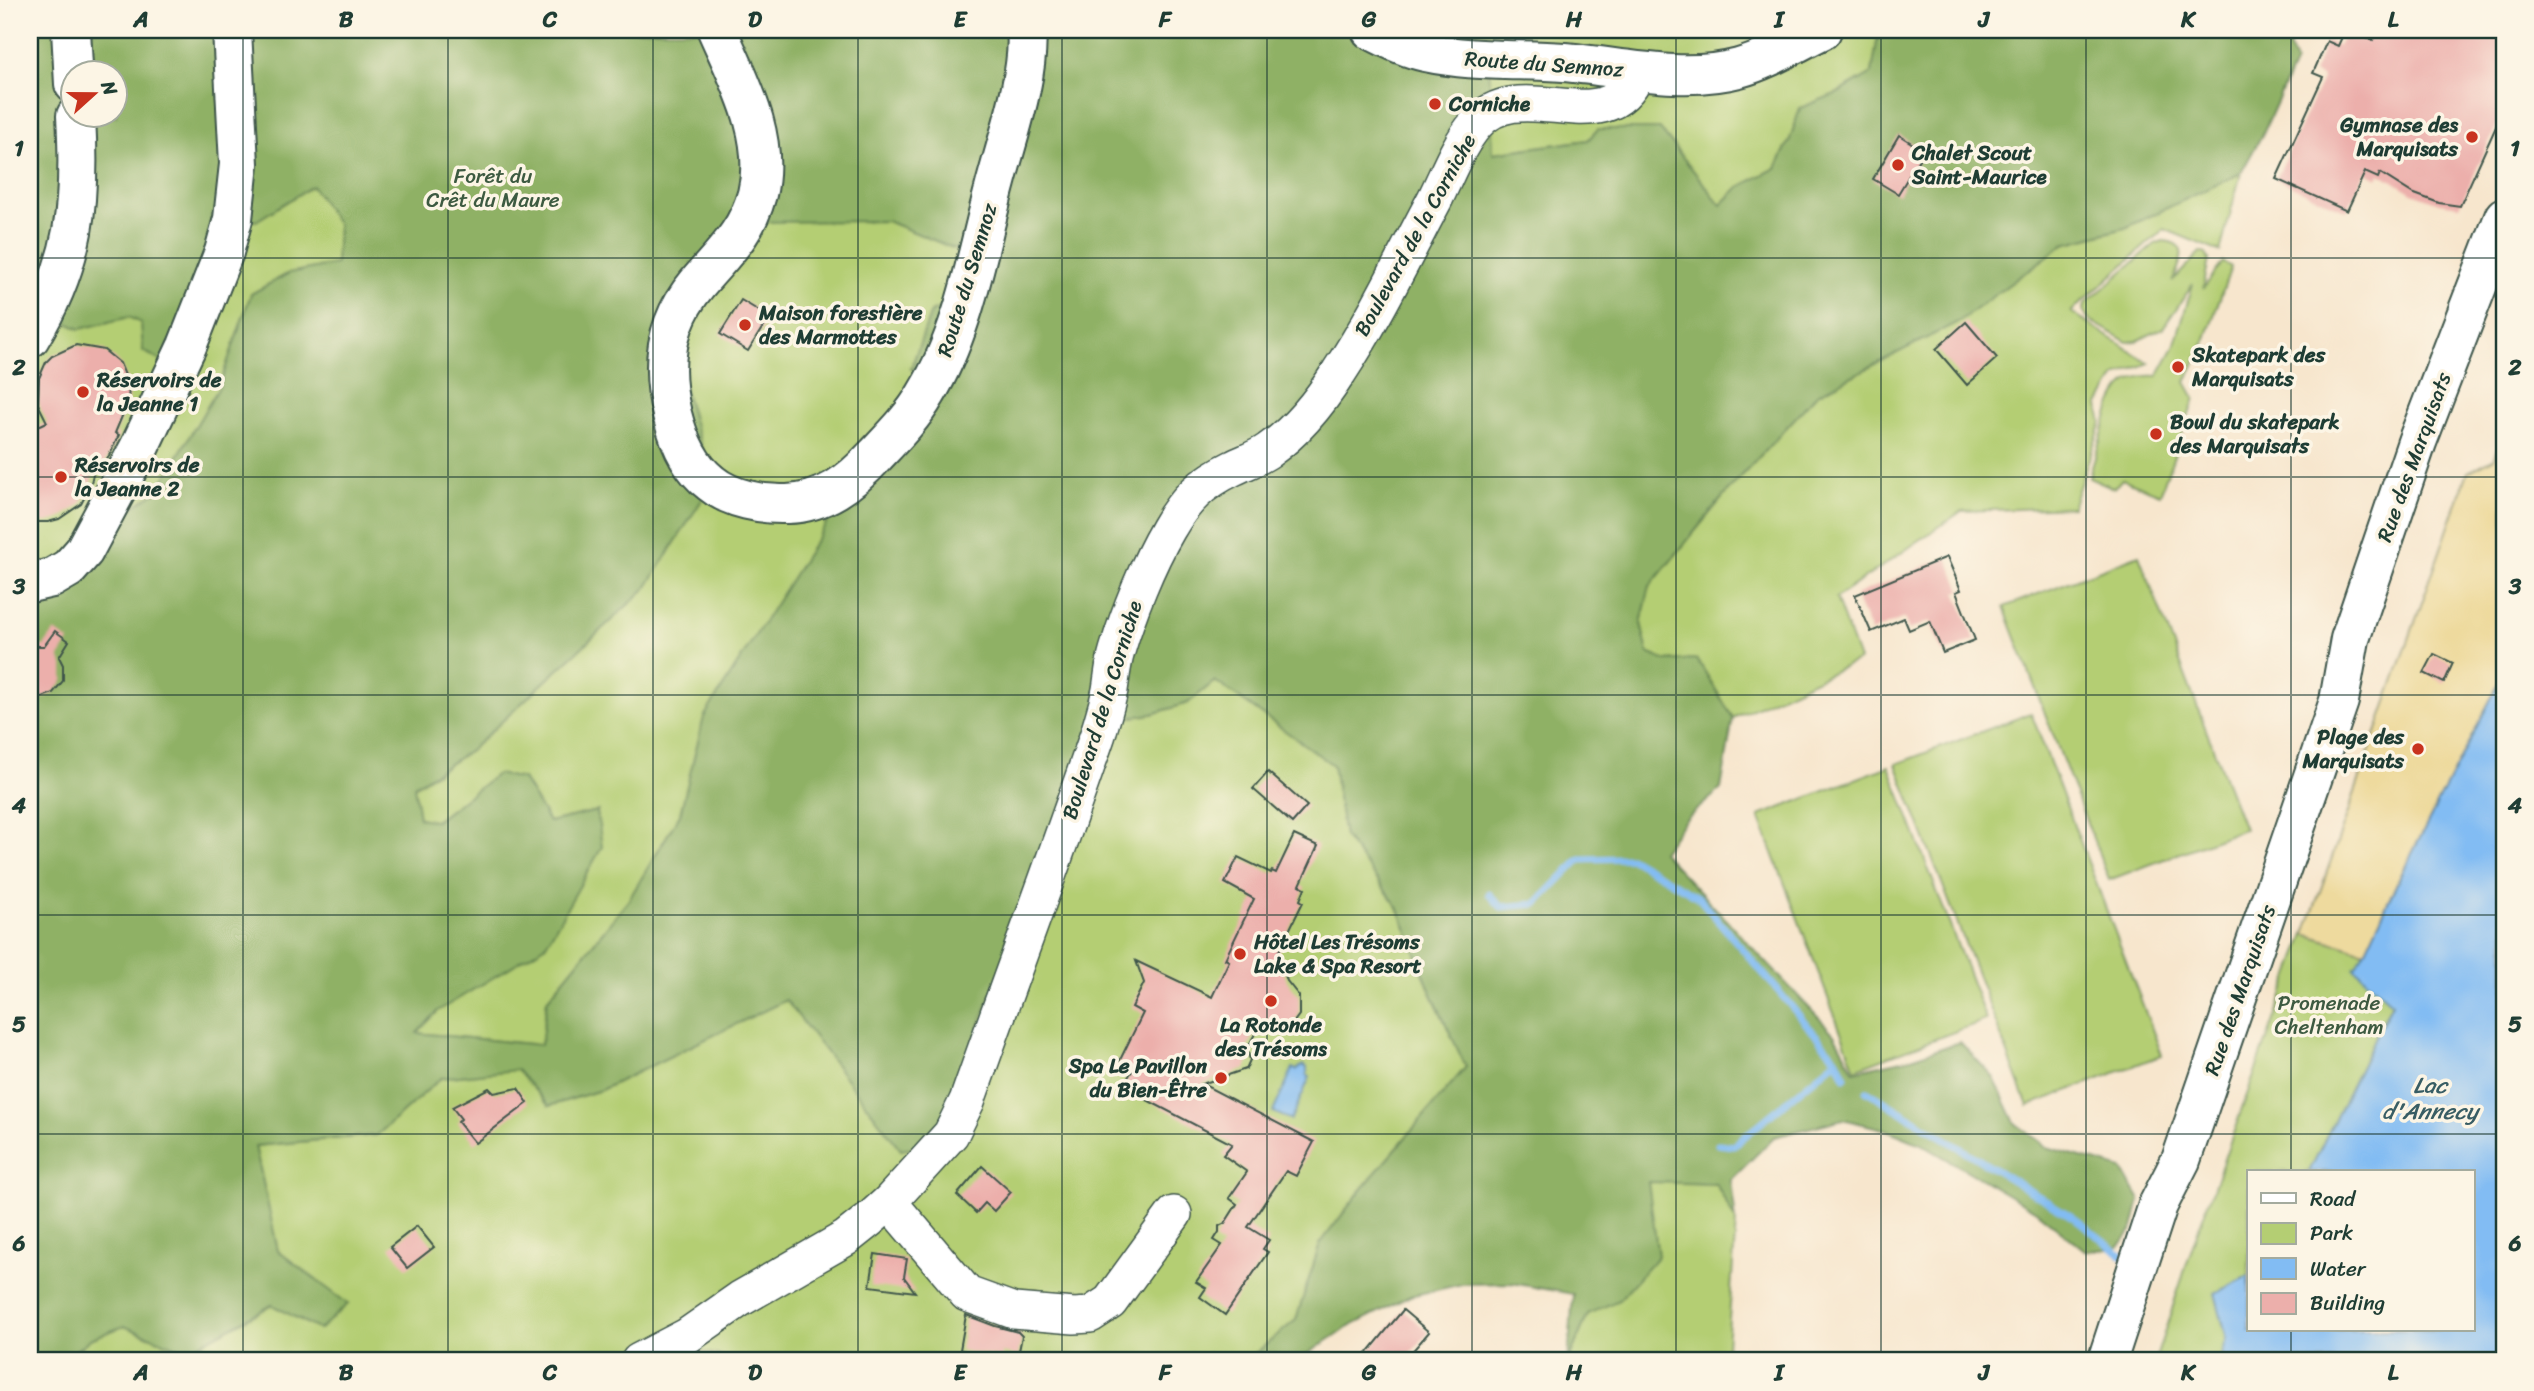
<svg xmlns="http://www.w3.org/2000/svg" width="2534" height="1391" font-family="Sriracha,sans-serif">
<rect width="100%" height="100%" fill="#fcf5e5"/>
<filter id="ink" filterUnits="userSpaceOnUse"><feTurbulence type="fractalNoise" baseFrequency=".0143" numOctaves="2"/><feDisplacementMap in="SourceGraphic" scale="14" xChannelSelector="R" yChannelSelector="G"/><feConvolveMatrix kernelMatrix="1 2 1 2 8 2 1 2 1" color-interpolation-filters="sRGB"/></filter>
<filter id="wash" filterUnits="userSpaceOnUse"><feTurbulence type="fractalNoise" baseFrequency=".00686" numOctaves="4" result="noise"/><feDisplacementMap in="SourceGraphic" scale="28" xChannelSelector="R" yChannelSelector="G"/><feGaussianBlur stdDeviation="1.57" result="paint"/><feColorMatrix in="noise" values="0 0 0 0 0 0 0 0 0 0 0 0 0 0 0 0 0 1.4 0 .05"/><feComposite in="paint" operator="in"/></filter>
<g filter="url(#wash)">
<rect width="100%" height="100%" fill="#f7e6cd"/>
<g fill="#b4ce73" stroke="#6a8654" stroke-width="2">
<path d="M1355 30H1879L1872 73 1840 91 1789 142 1776 168 1739 187 1721 205 1614 130 1598 129 1588 140 1493 153Z"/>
<path d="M2241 173 2220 252 2164 229 2071 312 2149 363 2116 376 2098 406 2102 422 2072 507 1962 511 1836 598 1859 660 1733 718 1697 659 1666 661 1648 653 1641 623 1650 586 1727 492 1817 394 1958 322 2064 244 2125 228Z"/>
<path d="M312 186 338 225 336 264 289 273 251 294 219 387 157 491 120 516 30 589V314L33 308 80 329 129 317 141 323 204 266 212 212 256 221Z"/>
<path d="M748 221H887L965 253 950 304 931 312 911 368 925 370 858 459 823 529 705 717 680 814 628 901 547 1000 542 1045 416 1033 438 1011 597 811 549 822 523 779 497 774 435 821 419 818 414 787 471 750 646 588 711 485 666 375Z"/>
<path d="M2163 241C2193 243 2179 266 2172 282L2200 252 2206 254 2209 259 2203 289 2223 262 2231 267 2205 341 2186 382 2195 398 2160 494 2122 479 2114 488 2089 477C2094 461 2099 444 2104 428 2113 397 2120 373 2158 376L2174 347 2193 284 2163 328 2137 341 2127 342 2088 319 2083 311 2086 303 2155 244Z"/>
<path d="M2139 555 2244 829 2109 880 2004 607Z"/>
<path d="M1215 681 1333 765 1344 836 1398 907 1430 990 1466 1067 1365 1185 1320 1244 1296 1320 1246 1361H1217L1209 1353 1199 1361H855L850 1359 743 1361 686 1348 662 1361H63L90 1339 124 1326 187 1351 272 1305 347 1304 278 1251 255 1146 377 1135 441 1078 517 1069 549 1106 601 1090 786 1000 901 1150 1093 723 1152 714 1188 703Z"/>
<path d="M2031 713 2162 1055 2028 1106 1896 764Z"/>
<path d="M1889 766 1986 1020 1855 1069 1759 816Z"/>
<path d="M2305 934 2365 952 2354 968 2392 1002 2309 1172H2249V1276L2215 1293 2227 1339 2220 1361H2155L2194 1242Z"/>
<path d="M1648 1181 1716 1184 1736 1221 1726 1361H1568L1588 1314 1619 1299Z"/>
</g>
<path fill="#8fb165" stroke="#57774c" stroke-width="2" fill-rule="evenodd" d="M30 30H1355L1489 64 1493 153 1588 140 1598 129H1660L1721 205 1739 187 1776 168 1789 142 1800 108 1840 92 1872 73 1879 30H2283L2295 62 2263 133 2241 173 2125 228 2064 244 1958 322 1817 394 1727 492 1650 586 1641 623 1648 653 1666 661 1697 659 1733 718 1721 789 1686 819 1662 852 1834 1034 1854 1071 1911 1058 1960 1042 1994 1078 2015 1123 2047 1147 2122 1169 2140 1200 2133 1228 2118 1248 2086 1251 2036 1211 1921 1144 1887 1130 1843 1119 1774 1137 1731 1180 1736 1221 1716 1184 1648 1182 1658 1256 1619 1300 1588 1314 1568 1361 1573 1294 1512 1283 1462 1284 1410 1296 1345 1329 1297 1361H1246L1296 1320 1320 1244 1365 1185 1466 1067 1430 990 1398 907 1344 836 1333 765 1215 681 1188 703 1152 714 1093 723 943 1123 921 1147 901 1150 786 1000 601 1090 549 1106 517 1070 441 1078 377 1135 255 1146 278 1251 348 1304 319 1330 272 1305 187 1351 124 1326 90 1339 63 1361H30V589L120 516 157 491 219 387 251 294 289 273 336 264 338 225 312 186 256 221 212 213 204 266 162 361 143 351 141 323 129 317 80 329 33 308 30 314ZM74 74H116V116H74ZM887 221 965 253 950 304 931 312 911 369 924 370 858 459 823 529 704 717 680 814 628 901 547 1000 541 1045 417 1033 438 1011 545 946 602 847 597 811 549 822 523 779 497 774 436 821 419 818 414 786 471 750 646 588 712 484 669 336 748 222Z"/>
<path fill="#eeda9e" stroke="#868c69" stroke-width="2" d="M2504 433V673L2396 885 2365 952 2305 934 2468 472 2493 459Z"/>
<g fill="#82bcf3" stroke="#507c94" stroke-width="2">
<path d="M2504 673V1361H2220L2227 1338 2215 1293 2249 1276V1330H2473V1172H2309L2392 1003 2354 968 2365 952 2396 885Z"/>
<path d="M1303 1065 1307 1068V1075L1310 1077 1291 1120 1273 1112 1293 1068 1296 1070Z"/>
</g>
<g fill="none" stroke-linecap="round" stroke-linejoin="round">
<g stroke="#82bcf3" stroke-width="7">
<path d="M1489 894 1501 907 1536 904 1580 859 1630 858 1698 897 1837 1060 1845 1077"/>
<path d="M1867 1091 2079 1221 2127 1260"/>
<path d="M1718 1144 1733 1146 1837 1060"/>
</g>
</g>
<g id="blocks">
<g fill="#ecafab">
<path d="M2345 30H2350L2373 40 2377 30H2504V109L2460 206 2439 203 2412 193 2380 173 2378 178 2365 172 2347 211 2276 179 2323 77 2313 73 2327 41 2338 46Z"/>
<path d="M1899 135 1924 151 1898 194 1873 179Z"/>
<path d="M741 300 769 317 748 351 720 334Z"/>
<path d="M1966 322 1997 358 1967 385 1936 349Z"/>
<path d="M76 345 104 350 120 363 129 385 128 402 115 433 119 435 104 466 96 462 90 487 81 504 59 519 48 522H30V430L47 422 38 404 39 378 46 362 52 356Z"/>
<path d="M1947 557 1961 590 1956 592 1975 640 1943 653 1930 621 1909 630 1904 618 1871 632 1855 595Z"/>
<path d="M55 631 69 641 59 657 63 665V681L53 693 30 702V646H44Z"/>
<path d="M2434 654 2453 663 2444 683 2424 673Z"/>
<path d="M1268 772 1307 806 1292 823 1253 789Z"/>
<path d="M1294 835 1318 846 1300 885 1305 888 1300 900 1303 902 1278 953 1287 981 1299 996V1015L1293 1023 1283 1029 1272 1030 1259 1026 1247 1049 1250 1060 1246 1069 1202 1084 1314 1142 1296 1176 1286 1171 1248 1227 1269 1240 1263 1249 1268 1252 1225 1315 1200 1297 1206 1288 1196 1282 1222 1245 1214 1240 1219 1232V1226L1225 1223 1237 1204 1229 1198 1247 1172 1223 1155 1232 1144 1122 1087 1132 1071 1118 1064 1143 1013 1132 1007 1144 983 1136 961 1212 997 1229 961 1225 959 1254 899 1225 883 1238 857 1271 873 1272 871 1276 873Z"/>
<path d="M489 1088 494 1093 518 1088 528 1103 475 1143 458 1122 461 1119 452 1107Z"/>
<path d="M982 1166 1011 1192 994 1211 985 1203 976 1213 957 1195Z"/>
<path d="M417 1226 434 1247 407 1268 390 1247Z"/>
<path d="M875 1254 907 1259 904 1277 915 1292 870 1286Z"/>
<path d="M1403 1310 1429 1332 1404 1361H1361Z"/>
<path d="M966 1315 995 1326 1018 1332 1022 1336 1018 1356 1002 1353V1358L960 1350Z"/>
</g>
</g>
</g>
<g filter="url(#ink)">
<use href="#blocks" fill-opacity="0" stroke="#3f564b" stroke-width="2"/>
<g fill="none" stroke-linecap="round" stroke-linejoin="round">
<defs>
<g id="minor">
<path d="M889 1202 967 1294 1014 1311 1074 1316 1090 1315 1110 1302 1174 1214"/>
<path d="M639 1361 687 1336 740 1299 846 1238 870 1219 889 1202 951 1134 967 1101C1010 979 1056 857 1098 734 1102 720 1107 705 1110 690 1112 677 1113 664 1117 651 1128 613 1148 563 1168 529 1185 499 1202 483 1233 468 1245 462 1258 458 1269 450 1298 430 1320 402 1339 372 1375 318 1404 257 1435 199 1447 175 1458 145 1476 124 1522 71 1607 147 1638 71"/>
</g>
<g id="major">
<path d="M71 30 74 84"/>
<path d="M717 30C739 80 771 137 757 194 746 235 722 254 697 284 665 322 660 367 672 414 678 438 690 467 711 483 730 499 763 505 787 504 824 503 851 482 875 456 893 437 913 417 926 394 965 331 977 252 996 182 1007 140 1031 71 1026 30"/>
<path d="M1371 30C1388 39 1406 48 1425 52 1470 62 1518 59 1564 62 1620 67 1683 83 1739 68 1768 60 1795 43 1822 30"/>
<path d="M30 338C76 262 81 202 76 116"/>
<path d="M30 583 52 578 69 568 84 551 139 448 187 346 224 252 233 219 239 164 232 30"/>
<path d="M2107 1361 2158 1205 2181 1160 2339 701 2350 639 2417 442 2504 217"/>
</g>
</defs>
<use href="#minor" stroke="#3f564b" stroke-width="38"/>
<use href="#major" stroke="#3f564b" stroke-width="42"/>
<use href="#minor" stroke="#fff" stroke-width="35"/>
<use href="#major" stroke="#fff" stroke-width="38"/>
</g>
</g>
<path fill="none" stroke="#1f3d34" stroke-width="2" stroke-opacity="0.55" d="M243 30V1361M448 30V1361M653 30V1361M858 30V1361M1062 30V1361M1267 30V1361M1472 30V1361M1676 30V1361M1881 30V1361M2086 30V1361M2291 30V1172M30 258H2504M30 477H2504M30 695H2504M30 915H2504M30 1134H2504M2291 1330V1361"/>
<g fill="#c8321e" stroke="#fcf5e5" stroke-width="2.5">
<circle cx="1435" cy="104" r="7"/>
<circle cx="2472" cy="137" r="7"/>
<circle cx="1898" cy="165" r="7"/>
<circle cx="745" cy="325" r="7"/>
<circle cx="2178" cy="367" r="7"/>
<circle cx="83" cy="392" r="7"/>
<circle cx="2156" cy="434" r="7"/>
<circle cx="61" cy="477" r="7"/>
<circle cx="2418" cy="749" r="7"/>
<circle cx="1240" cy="954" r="7"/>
<circle cx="1271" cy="1001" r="7"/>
<circle cx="1221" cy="1078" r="7"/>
</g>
<g text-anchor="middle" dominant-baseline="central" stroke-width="7" stroke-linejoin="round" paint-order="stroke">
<g font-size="21" fill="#1f3d34" stroke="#fcf5e5">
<text transform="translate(1544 64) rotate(4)">Route du Semnoz</text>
<text transform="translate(1415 235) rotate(-61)">Boulevard de la Corniche</text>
<text transform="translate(967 280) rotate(-73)">Route du Semnoz</text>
<text transform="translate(2414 457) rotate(-70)">Rue des Marquisats</text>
<text transform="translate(1102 710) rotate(-73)">Boulevard de la Corniche</text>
<text transform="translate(2240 990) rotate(-71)">Rue des Marquisats</text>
</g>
<g font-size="21" font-weight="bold" fill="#1f3d34" stroke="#fcf5e5" text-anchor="start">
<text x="1449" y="104">Corniche</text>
<text x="2458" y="125" text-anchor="end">Gymnase des<tspan x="2458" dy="24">Marquisats</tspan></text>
<text x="1912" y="153">Chalet Scout<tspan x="1912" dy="24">Saint-Maurice</tspan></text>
<text x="759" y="313">Maison forestière<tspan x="759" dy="24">des Marmottes</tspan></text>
<text x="2192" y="355">Skatepark des<tspan x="2192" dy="24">Marquisats</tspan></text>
<text x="97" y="380">Réservoirs de<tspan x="97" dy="24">la Jeanne 1</tspan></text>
<text x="2170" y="422">Bowl du skatepark<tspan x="2170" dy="24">des Marquisats</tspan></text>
<text x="75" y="465">Réservoirs de<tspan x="75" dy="24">la Jeanne 2</tspan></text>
<text x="2404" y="737" text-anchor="end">Plage des<tspan x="2404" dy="24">Marquisats</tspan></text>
<text x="1254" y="942">Hôtel Les Trésoms<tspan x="1254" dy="24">Lake &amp; Spa Resort</tspan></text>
<text x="1271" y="1025" text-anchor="middle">La Rotonde<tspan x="1271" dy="24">des Trésoms</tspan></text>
<text x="1207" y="1066" text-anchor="end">Spa Le Pavillon<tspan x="1207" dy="24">du Bien-Être</tspan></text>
</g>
<g font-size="21" fill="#3d5a41" stroke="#fcf5e5">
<text x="493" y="176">Forêt du<tspan x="493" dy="24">Crêt du Maure</tspan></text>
<text x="2329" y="1003">Promenade<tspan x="2329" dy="24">Cheltenham</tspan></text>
</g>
<g font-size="23" font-style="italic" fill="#385d64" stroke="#fcf5e5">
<text x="2430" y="1085">Lac<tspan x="2430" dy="26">d'Annecy</tspan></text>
</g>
</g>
<rect width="2534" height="1391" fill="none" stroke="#fcf5e5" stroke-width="77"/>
<rect x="2247" y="1170" width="228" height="161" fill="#fcf5e5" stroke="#a4ab9e" stroke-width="2"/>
<rect x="2261" y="1193" width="35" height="10" fill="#ffffff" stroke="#a4ab9e" stroke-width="2"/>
<text x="2310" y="1206" font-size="21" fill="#1f3d34">Road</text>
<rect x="2261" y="1223" width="35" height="21" fill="#b4ce73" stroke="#a4ab9e" stroke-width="2"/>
<text x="2310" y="1240" font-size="21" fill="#1f3d34">Park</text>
<rect x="2261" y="1258" width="35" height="21" fill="#82bcf3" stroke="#a4ab9e" stroke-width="2"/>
<text x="2310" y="1276" font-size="21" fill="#1f3d34">Water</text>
<rect x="2261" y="1293" width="35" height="21" fill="#ecafab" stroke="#a4ab9e" stroke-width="2"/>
<text x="2310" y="1310" font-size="21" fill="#1f3d34">Building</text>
<g transform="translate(94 94) rotate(69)"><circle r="33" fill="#fcf5e5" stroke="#a4ab9e" stroke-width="2"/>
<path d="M0-5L12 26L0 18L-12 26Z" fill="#c8321e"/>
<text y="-10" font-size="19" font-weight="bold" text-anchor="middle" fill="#1f3d34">N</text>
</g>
<rect x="38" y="38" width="2458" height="1314" fill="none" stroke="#1f3d34" stroke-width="2.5"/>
<g font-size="23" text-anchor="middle" font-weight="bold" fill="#1f3d34">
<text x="141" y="27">A</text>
<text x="346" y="27">B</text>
<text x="550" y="27">C</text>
<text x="755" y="27">D</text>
<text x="960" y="27">E</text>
<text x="1165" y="27">F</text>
<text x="1369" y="27">G</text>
<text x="1574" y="27">H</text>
<text x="1779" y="27">I</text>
<text x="1984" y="27">J</text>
<text x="2188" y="27">K</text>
<text x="2393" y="27">L</text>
<text x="19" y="156">1</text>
<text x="2515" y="156">1</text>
<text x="19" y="375">2</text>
<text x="2515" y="375">2</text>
<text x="19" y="594">3</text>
<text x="2515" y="594">3</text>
<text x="19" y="813">4</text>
<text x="2515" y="813">4</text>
<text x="19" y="1032">5</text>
<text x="2515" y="1032">5</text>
<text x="19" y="1251">6</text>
<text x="2515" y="1251">6</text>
<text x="141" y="1380">A</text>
<text x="346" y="1380">B</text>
<text x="550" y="1380">C</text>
<text x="755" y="1380">D</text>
<text x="960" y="1380">E</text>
<text x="1165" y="1380">F</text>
<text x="1369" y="1380">G</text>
<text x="1574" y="1380">H</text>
<text x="1779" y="1380">I</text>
<text x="1984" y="1380">J</text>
<text x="2188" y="1380">K</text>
<text x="2393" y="1380">L</text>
</g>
</svg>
